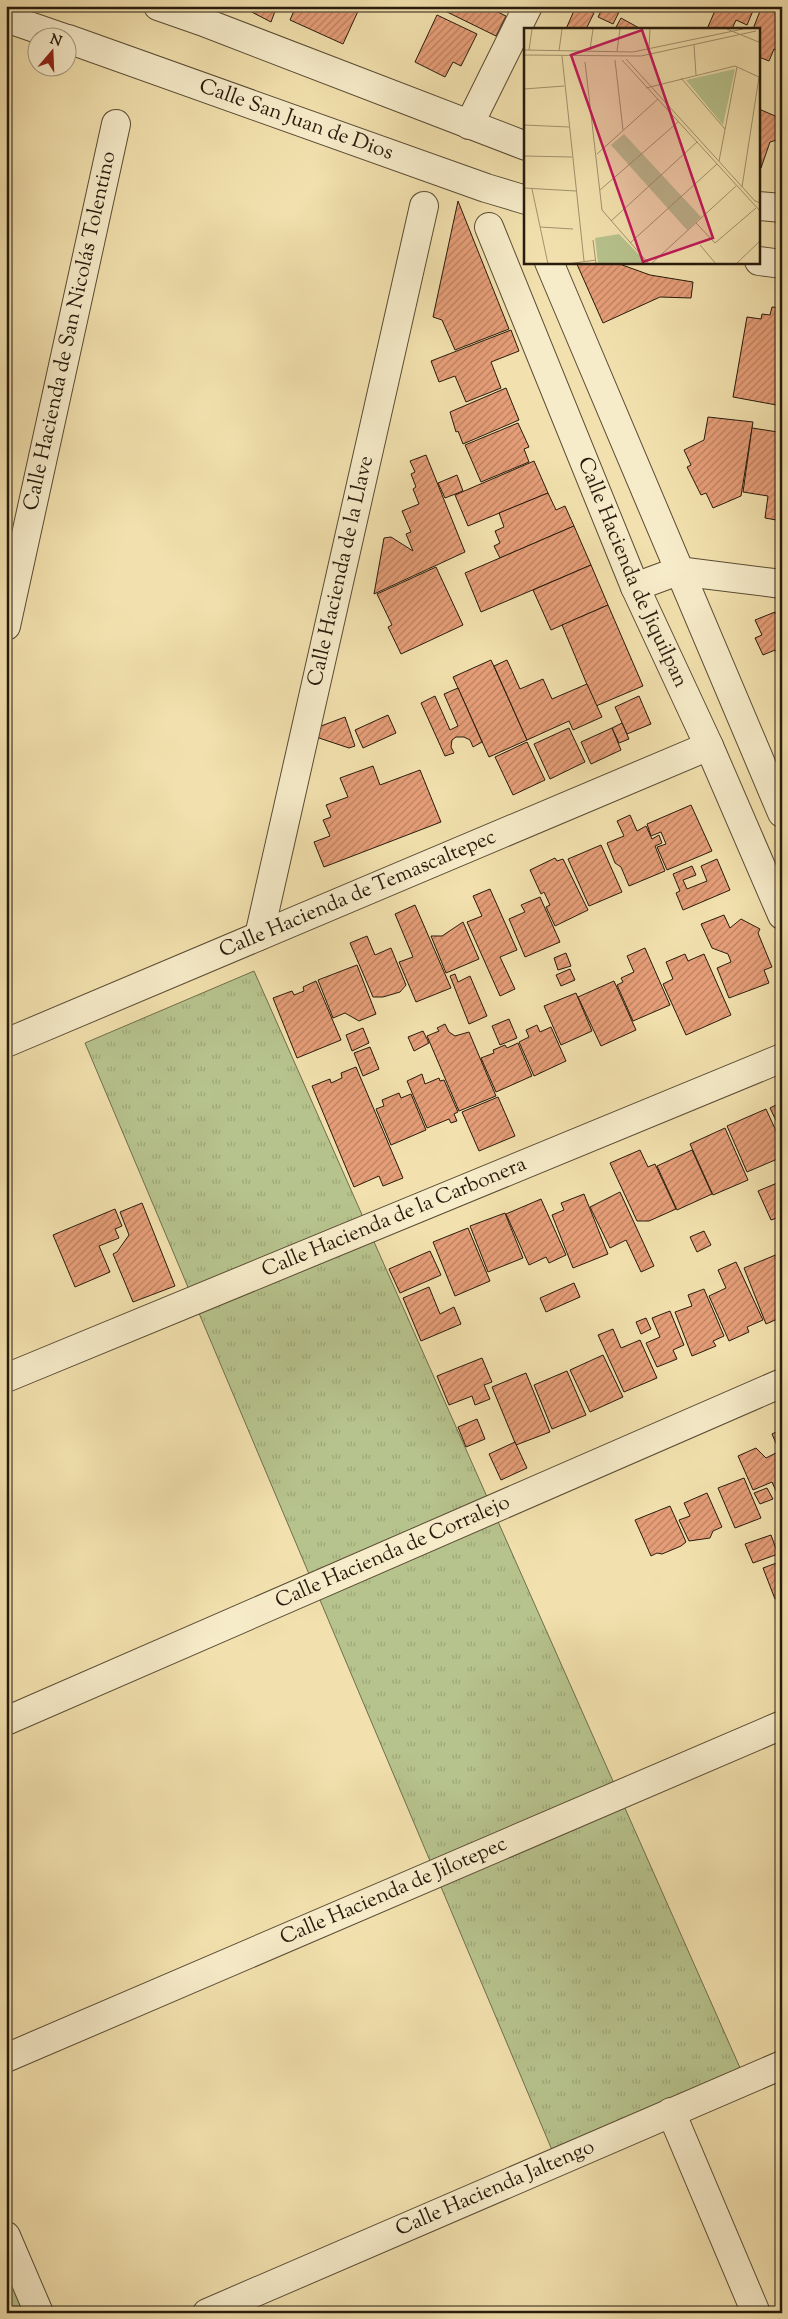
<svg xmlns="http://www.w3.org/2000/svg" width="788" height="2319" font-family="'Sorts Mill Goudy',serif">
<defs>
<pattern id="grass-tufts" width="24" height="20" patternUnits="userSpaceOnUse" patternTransform="scale(1.25)"><rect width="24" height="20" fill="#b7c38d"/><path d="M3 7l-1-3M5 7V3M7 7l1-3M15 17l-1-3M17 17v-4M19 17l1-3" fill="none" stroke="#9da778"/></pattern>
<pattern id="building-hatch" width="6" height="6" patternUnits="userSpaceOnUse" patternTransform="scale(1.25)"><rect width="6" height="6" fill="#e69e78"/><path d="M-1 1l2-2M0 6l6-6M5 7l2-2" fill="none" stroke="#ba8061"/></pattern>
</defs>
<rect width="100%" height="100%" fill="#f2e1ae"/>
<filter id="stains"><feTurbulence type="fractalNoise" baseFrequency=".004" numOctaves="4"/><feColorMatrix values="0 0 0 0 .2 0 0 0 0 .09 0 0 0 0 .02 0 0 0 .5 -.17"/></filter>
<radialGradient id="worn" r=".72"><stop offset=".6" stop-color="#630" stop-opacity="0"/><stop offset="1" stop-color="#630" stop-opacity=".3"/></radialGradient>
<g fill="url(#grass-tufts)" stroke="#6f6f4c">
<path d="M254 971 741 2070 552 2150 85 1043Z"/>
<path d="M6 2269 27 2313H6Z"/>
</g>
<g fill="url(#building-hatch)" stroke="#271b0c">
<path d="M240 6H277L271 22Z"/>
<path d="M296 6H352L359 9 343 44 290 20Z"/>
<path d="M442 6H485L506 16 496 36 441 9Z"/>
<path d="M576 6 594 13 586 29H566Z"/>
<path d="M596 6H622L613 24 598 17 602 9Z"/>
<path d="M717 6H755L747 25 736 20 732 29H707Z"/>
<path d="M762 6 782 12V52L774 49 769 61 759 57V29H753Z"/>
<path d="M437 15 477 34 461 66 453 62 445 77 415 62Z"/>
<path d="M621 18 641 29H615Z"/>
<path d="M759 109 782 119V135L780 139 770 142 761 168Z"/>
<path d="M458 201 509 329 455 350 442 320 433 317Z"/>
<path d="M576 262H614L650 275 693 282 691 298 660 297 603 323Z"/>
<path d="M772 307 782 308V406L733 397 747 317 761 319 762 314 770 315Z"/>
<path d="M511 330 519 351 491 362 501 388 466 402 455 376 439 382 431 361Z"/>
<path d="M506 388 519 420 463 444 458 431 456 432 450 412Z"/>
<path d="M708 417 753 422 741 496 713 508 706 493 701 495 687 467 691 465 684 450 704 440Z"/>
<path d="M518 423 529 447 524 449 529 462 481 482 465 445Z"/>
<path d="M752 428 778 432 776 443 782 444V521L765 518 768 496 743 492Z"/>
<path d="M426 455 465 552 374 594 384 538 391 537 413 551 406 534 411 532 402 511 419 504 413 489 416 487 411 474 415 472 410 461Z"/>
<path d="M534 461 548 493 468 526 455 495Z"/>
<path d="M457 475 463 491 445 498 438 483Z"/>
<path d="M548 493 556 510 565 506 574 526 500 558 494 546 500 543 495 531 504 527 499 513Z"/>
<path d="M574 526 591 565 481 612 465 573Z"/>
<path d="M591 565 608 605 551 630 533 590Z"/>
<path d="M436 567 463 625 401 654 388 627 392 625 377 594Z"/>
<path d="M608 605 643 686 596 706 562 625Z"/>
<path d="M775 612 782 626V664L775 650 763 655 755 638 762 635 755 620Z"/>
<path d="M491 660 527 740 489 757 453 677Z"/>
<path d="M507 660 520 689 543 679 552 699 587 684 602 717 573 730 569 721 527 740 494 666Z"/>
<path d="M458 688 482 742 473 747 470 740 464 737H456L452 740 451 747 454 753 445 756 421 703 435 696 450 730 458 726 444 694Z"/>
<path d="M639 696 651 724 627 734 615 707Z"/>
<path d="M388 715 396 733 363 748 355 730Z"/>
<path d="M345 717 355 746 349 748 316 737 313 729Z"/>
<path d="M622 723 629 739 619 743 612 728Z"/>
<path d="M569 728 585 762 550 779 534 744Z"/>
<path d="M612 728 621 750 591 764 581 742Z"/>
<path d="M527 742 545 780 513 795 495 757Z"/>
<path d="M373 766 380 785 420 770 441 822 324 867 314 842 330 836 323 820 331 817 326 805 348 797 340 778Z"/>
<path d="M691 805 712 851 667 870 657 847 666 844 661 832 651 836 647 824Z"/>
<path d="M630 815 637 831 646 826 652 839 659 835 662 843 655 846 665 871 629 886 621 867 615 863 607 843 624 836 617 821Z"/>
<path d="M601 845 622 892 589 906 568 859Z"/>
<path d="M555 858 557 861 563 859 588 910 555 926 546 907 550 905 544 892 541 894 530 870Z"/>
<path d="M717 859 730 890 683 910 676 893 680 891 673 874 692 866 696 875 683 880 687 889 707 881 701 866Z"/>
<path d="M490 889 517 950 500 957 515 989 500 996 467 922 482 916 473 896Z"/>
<path d="M540 897 560 942 525 957 509 919 525 912 521 905Z"/>
<path d="M415 905 451 988 416 1002 399 962 413 957 395 914Z"/>
<path d="M724 915 730 928 741 919 760 929 758 933 772 967 764 970 769 983 729 998 717 968 731 962 728 954 712 948 701 924Z"/>
<path d="M463 922 479 959 446 973 431 936H442Z"/>
<path d="M367 936 375 955 391 948 406 985 400 992 383 997H373L350 943Z"/>
<path d="M645 948 670 1005 633 1021 617 985 623 982 621 978 634 972 627 956Z"/>
<path d="M566 953 571 966 558 970 554 958Z"/>
<path d="M685 954 688 961 704 954 731 1015 686 1035 663 984 673 979 666 962Z"/>
<path d="M357 965 376 1014 359 1021 345 1013 333 1018 318 980Z"/>
<path d="M570 969 575 980 561 986 556 975Z"/>
<path d="M455 974 458 982 470 976 487 1016 469 1024 450 976Z"/>
<path d="M316 981 341 1040 297 1058 273 998 292 991 294 995 304 991 303 987Z"/>
<path d="M614 981 636 1030 601 1046 578 997Z"/>
<path d="M576 993 592 1031 561 1045 544 1006Z"/>
<path d="M509 1019 517 1038 500 1045 492 1026Z"/>
<path d="M445 1024 449 1032 455 1036 469 1032 496 1096 459 1111 427 1036 439 1031 437 1028Z"/>
<path d="M537 1025 540 1032 551 1027 566 1061 534 1076 519 1042 529 1037 526 1030Z"/>
<path d="M363 1028 369 1043 352 1051 346 1035Z"/>
<path d="M423 1031 429 1043 414 1051 408 1037Z"/>
<path d="M518 1043 532 1076 496 1092 481 1058 494 1053 493 1050 505 1045 507 1048Z"/>
<path d="M370 1047 379 1069 363 1076 354 1053Z"/>
<path d="M356 1067 403 1178 383 1186 379 1176 354 1187 312 1086 330 1079 331 1083 342 1078 341 1073Z"/>
<path d="M422 1074 425 1084 439 1078 440 1081 444 1080 458 1112 454 1114 457 1121 451 1123 449 1119 427 1128 407 1081Z"/>
<path d="M399 1093 401 1098 411 1094 426 1130 391 1145 376 1109 384 1106 382 1100Z"/>
<path d="M498 1097 515 1136 479 1151 462 1112Z"/>
<path d="M782 1102V1133L770 1108Z"/>
<path d="M766 1109 782 1144V1157L747 1172 727 1126Z"/>
<path d="M725 1128 748 1180 713 1195 690 1144Z"/>
<path d="M640 1150 648 1167 655 1164 676 1209 649 1221H637L610 1163Z"/>
<path d="M692 1150 712 1194 677 1210 657 1166Z"/>
<path d="M782 1181V1216L771 1220 758 1191Z"/>
<path d="M620 1192 654 1266 641 1272 626 1240 610 1248 590 1207Z"/>
<path d="M584 1194 608 1254 573 1268 552 1215 564 1210 561 1203Z"/>
<path d="M541 1199 566 1255 549 1263 546 1257 529 1265 506 1214Z"/>
<path d="M142 1203 175 1286 133 1302 113 1254 117 1252 129 1235 120 1212Z"/>
<path d="M115 1209 122 1226 115 1229 119 1238 99 1246 110 1272 75 1287 53 1235Z"/>
<path d="M505 1213 523 1258 488 1272 470 1226Z"/>
<path d="M468 1228 490 1281 455 1296 433 1242Z"/>
<path d="M704 1231 711 1245 697 1252 690 1237Z"/>
<path d="M430 1251 441 1275 400 1293 389 1269Z"/>
<path d="M778 1254 782 1264V1317L766 1324 744 1268Z"/>
<path d="M736 1262 763 1320 747 1327 749 1332 729 1341 709 1296 726 1288 718 1270Z"/>
<path d="M574 1283 580 1297 546 1312 540 1298Z"/>
<path d="M429 1287 440 1314 454 1307 461 1324 421 1341 403 1298Z"/>
<path d="M704 1289 724 1336 713 1341 716 1346 692 1356 675 1312 692 1306 688 1295Z"/>
<path d="M670 1311 684 1345 673 1350 677 1359 657 1367 646 1343 660 1337 652 1318Z"/>
<path d="M646 1318 651 1329 641 1334 636 1322Z"/>
<path d="M613 1329 621 1348 640 1340 657 1378 624 1392 598 1335Z"/>
<path d="M603 1355 623 1397 590 1412 570 1370Z"/>
<path d="M482 1358 492 1382 484 1385 490 1399 475 1405 472 1396 449 1405 437 1376Z"/>
<path d="M567 1371 586 1415 552 1429 534 1385Z"/>
<path d="M526 1373 550 1432 516 1445 492 1387Z"/>
<path d="M477 1419 485 1439 466 1447 458 1427Z"/>
<path d="M782 1429V1457L772 1434Z"/>
<path d="M515 1442 527 1468 501 1480 489 1454Z"/>
<path d="M756 1448 766 1458 776 1453 782 1466V1504L772 1482 753 1490 738 1456Z"/>
<path d="M744 1478 761 1518 735 1528 718 1488Z"/>
<path d="M767 1488 773 1499 760 1504 754 1493Z"/>
<path d="M707 1493 722 1527 713 1531 710 1538 689 1541 679 1520 690 1516 684 1503Z"/>
<path d="M670 1506 686 1542 681 1546 662 1554 657 1553 651 1556 635 1520Z"/>
<path d="M771 1535 778 1554 753 1563 745 1544Z"/>
<path d="M782 1561V1596L775 1599 763 1568Z"/>
</g>
<g fill="none" stroke-linecap="round" stroke-linejoin="round">
<defs>
<g id="minor">
<path d="M158 6 201 21 526 146"/>
<path d="M6 18 64 38"/>
<path id="s1" d="M68 39 486 188 526 200"/>
<path d="M469 125 528 6"/>
<path d="M759 206 782 208"/>
<path id="s2" d="M489 227 635 587 709 746 782 915"/>
<path d="M759 261 782 264"/>
<path d="M549 262 782 813"/>
<path d="M635 587 678 571 782 584"/>
<path id="s3" d="M6 626 116 124"/>
<path id="s4" d="M259 936 424 206"/>
<path id="s5" d="M6 1043 709 746"/>
<path id="s6" d="M6 1378 782 1058"/>
<path id="s7" d="M6 1721 782 1383"/>
<path id="s8" d="M6 2058 782 1725"/>
<path d="M671 2112 756 2313"/>
<path d="M6 2236 39 2313"/>
<path id="s9" d="M207 2313 782 2065"/>
</g>
</defs>
<use href="#minor" stroke="#5a4c34" stroke-width="30"/>
<use href="#minor" stroke="#f7ecca" stroke-width="28"/>
</g>
<g text-anchor="middle" dominant-baseline="central" stroke-width="4" stroke-linejoin="round" paint-order="stroke">
<g font-size="21" fill="#271b0c" stroke="#f7ecca">
<text stroke="none"><textPath href="#s1" startOffset="242">Calle San Juan de Dios</textPath></text>
<text stroke="none"><textPath href="#s3" startOffset="302">Calle Hacienda de San Nicolás Tolentino</textPath></text>
<text stroke="none"><textPath href="#s4" startOffset="374">Calle Hacienda de la Llave</textPath></text>
<text stroke="none"><textPath href="#s2" startOffset="374">Calle Hacienda de Jiquilpan</textPath></text>
<text stroke="none"><textPath href="#s5" startOffset="382">Calle Hacienda de Temascaltepec</textPath></text>
<text stroke="none"><textPath href="#s6" startOffset="420">Calle Hacienda de la Carbonera</textPath></text>
<text stroke="none"><textPath href="#s7" startOffset="422">Calle Hacienda de Corralejo</textPath></text>
<text stroke="none"><textPath href="#s8" startOffset="422">Calle Hacienda de Jilotepec</textPath></text>
<text stroke="none"><textPath href="#s9" startOffset="314">Calle Hacienda Jaltengo</textPath></text>
</g>
</g>
<g transform="translate(524 28)">
<rect width="236" height="236" fill="#f2e1ae"/>
<path d="M211 41 199 97 162 52ZM100 106 177 189 163 202 87 117ZM95 206 124 236H74L71 210Z" fill="#b7c38d"/>
<path fill="none" stroke="#a1926d" stroke-width="1" d="M203 1 237 15M170 17 172 47M125 21 126 1M0 22 109 24 219 1M5 22 8 1M66 22 69 1M35 23 38 1M93 23 96 1M0 27 117 28 232 3M38 28 60 233M102 31 231 173 237 175M91 32 99 102M98 32 237 184M61 34 78 182 125 236M157 50 201 101M122 60 211 38 235 49 218 159M0 61 40 58M0 97 45 99M73 126 134 71M0 128 48 129M195 133 213 39M0 160 52 163M8 161 24 236M76 162 154 94M87 193 173 114M172 195 191 215 232 180M16 199 49 201M69 212 72 236M106 215 193 136M176 217 192 236M43 236 72 232M127 236 212 158M212 236 237 212"/>
<path fill="#c2185b" fill-opacity="0.15" stroke="#c2185b" stroke-width="2.5" d="M118 2 189 210 119 234 47 27Z"/>
<rect width="236" height="236" fill="none" stroke="#271b0c" stroke-width="2.5"/>
</g>
<rect width="788" height="2319" fill="none" stroke="#f2e1ae" stroke-width="25"/>
<rect x="8" y="8" width="773" height="2304" fill="none" stroke="#271b0c" stroke-width="2.5"/>
<rect x="12" y="12" width="763" height="2294" fill="none" stroke="#271b0c"/>
<g transform="translate(52 52) rotate(19)"><circle r="24" fill="#f7ecca" stroke="#a4987e"/>
<path d="M0-4L9 19L0 12L-9 19Z" fill="#8f2418"/>
<text y="-8" font-size="14" font-weight="bold" text-anchor="middle" fill="#271b0c">N</text>
</g>
<rect width="100%" height="100%" filter="url(#stains)"/>
<rect width="100%" height="100%" fill="url(#worn)"/>
</svg>
